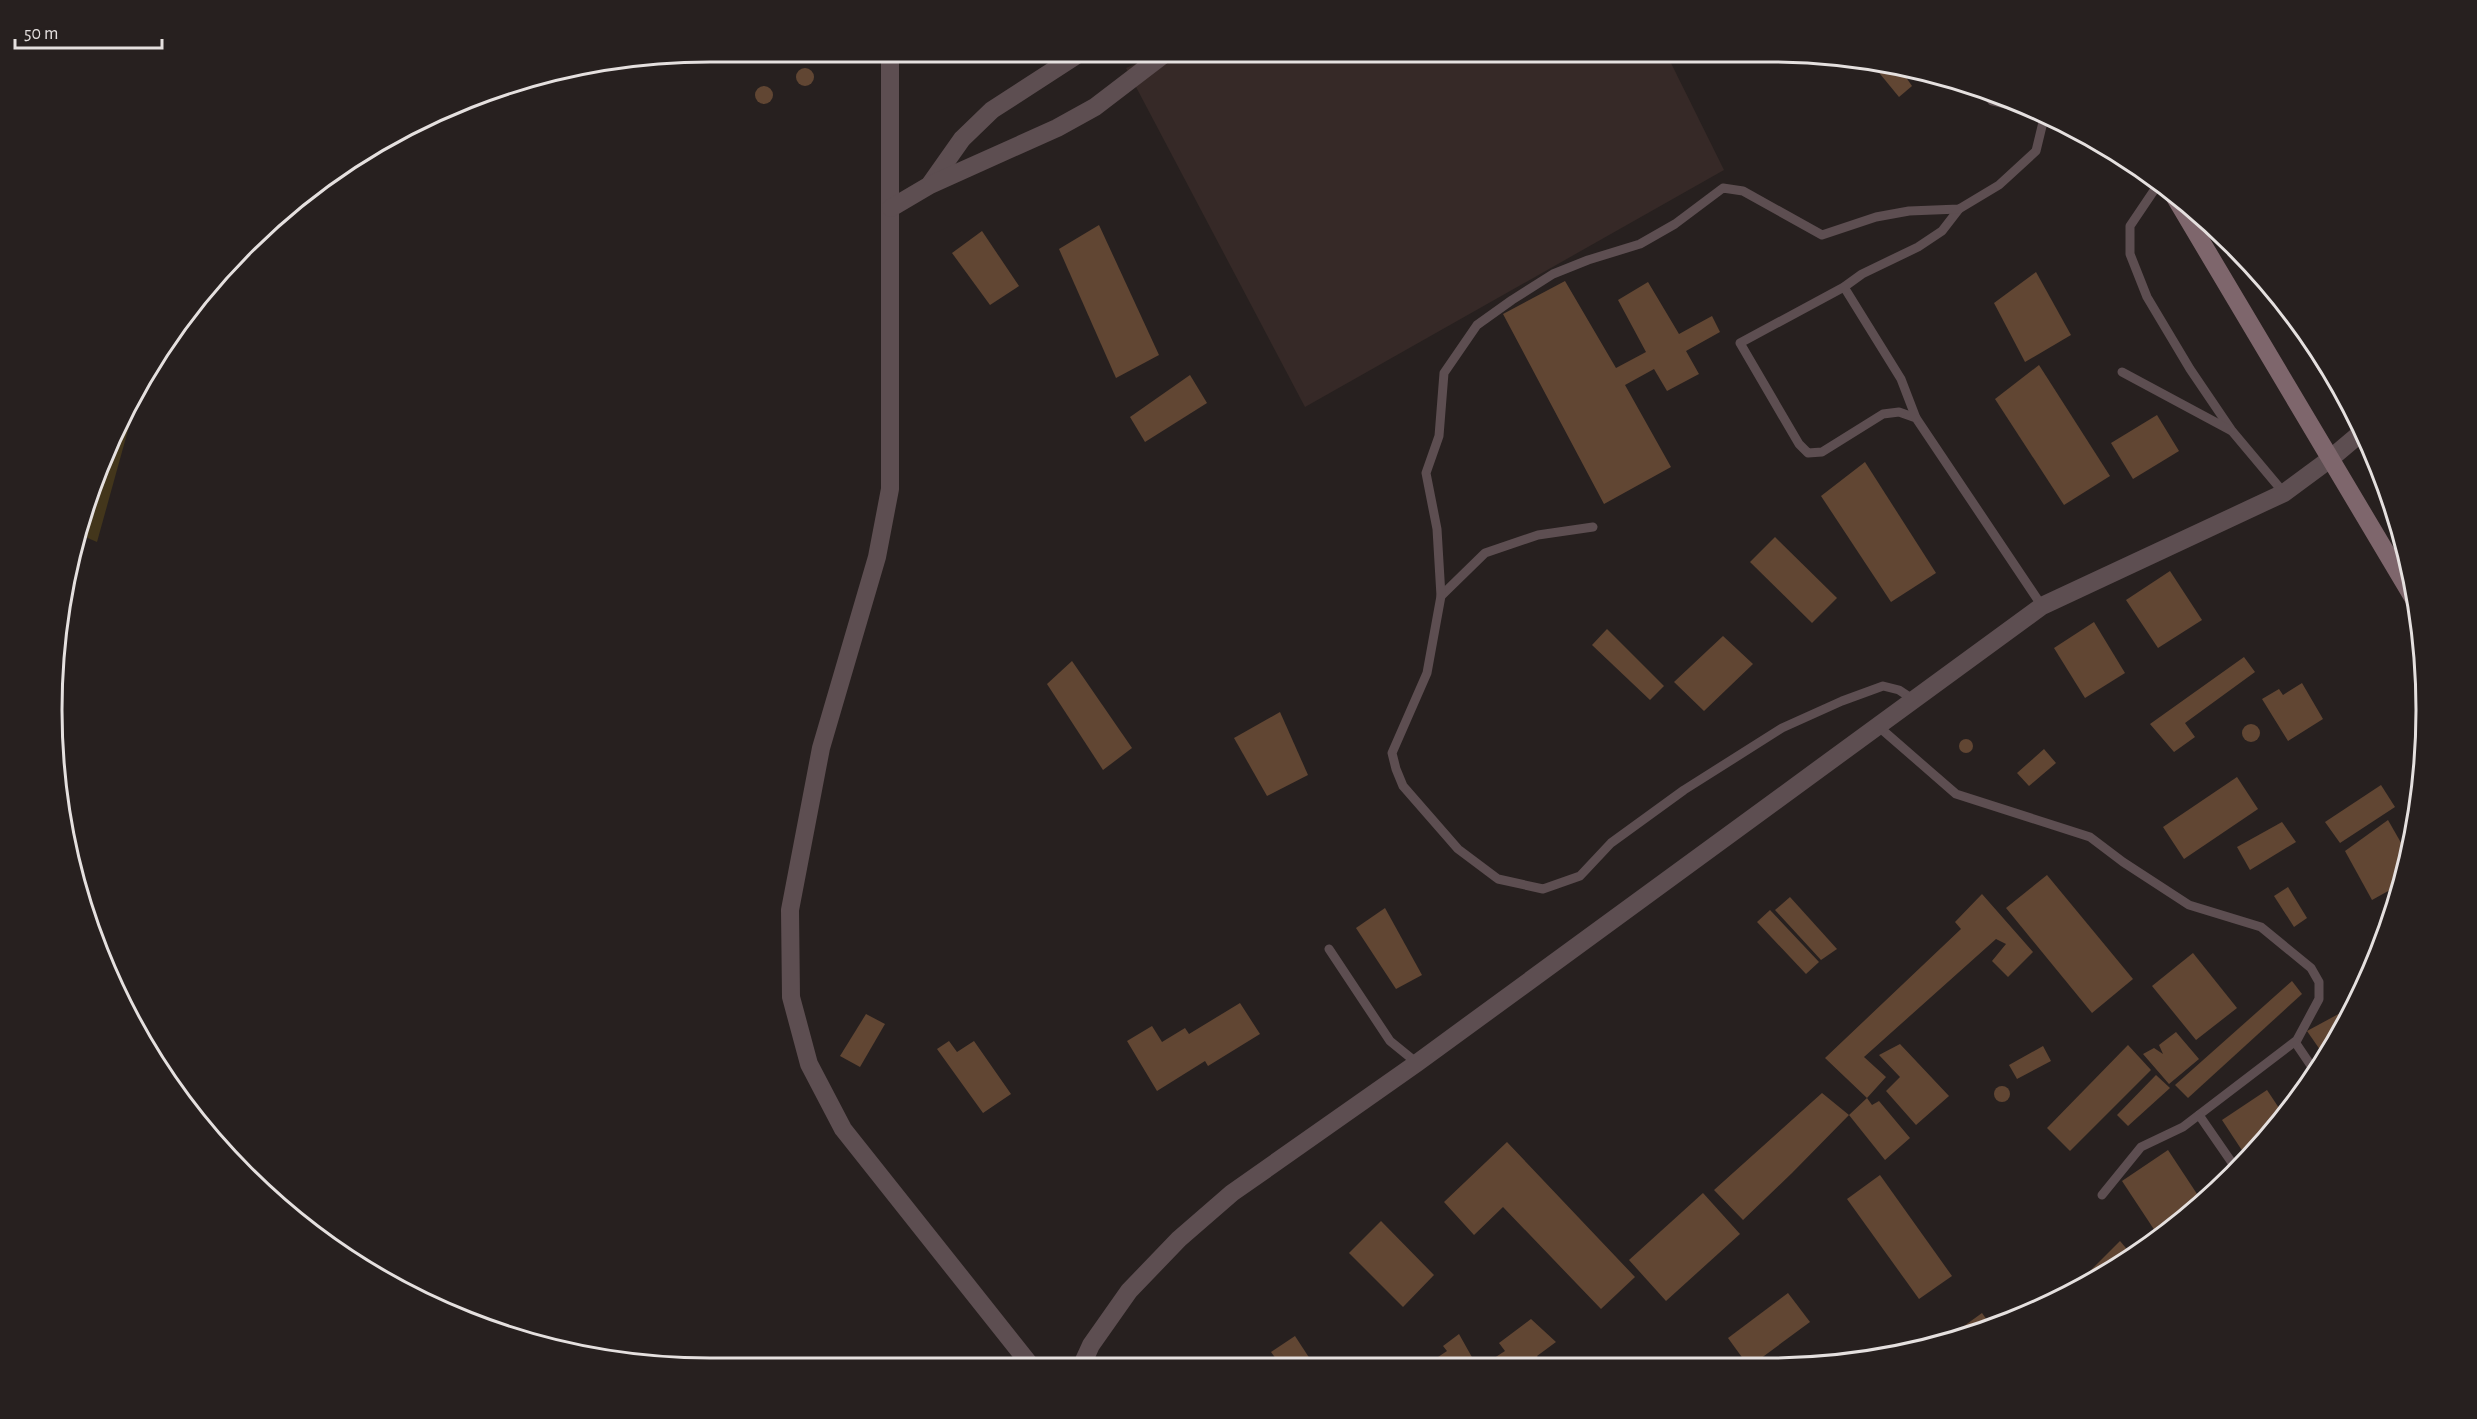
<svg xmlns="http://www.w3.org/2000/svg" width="2477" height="1419" font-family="'Alegreya Sans',sans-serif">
<rect width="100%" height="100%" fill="#27201f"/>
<path fill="#362927" d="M1666 53 1724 170 1305 407 1126 68 1157 55Z"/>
<path fill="#43361b" d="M143 376 97 542 76 533 119 419Z"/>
<g fill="#614633">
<path d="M1879 66 1901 70 1912 86 1899 97 1876 69Z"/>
<circle cx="805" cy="77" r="9"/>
<circle cx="764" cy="95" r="9"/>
<path d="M1099 225 1159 355 1116 378 1059 249Z"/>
<path d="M982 231 1019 286 990 305 952 253Z"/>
<path d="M2036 272 2071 335 2025 362 1994 303Z"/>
<path d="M1565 281 1616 368 1646 352 1618 300 1648 282 1679 334 1712 316 1720 332 1686 351 1699 374 1667 391 1654 369 1625 385 1671 467 1604 504 1503 314Z"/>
<path d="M2039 365 2110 476 2064 505 1995 399Z"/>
<path d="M1190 375 1207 403 1145 442 1130 417Z"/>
<path d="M2157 415 2179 451 2133 479 2111 443Z"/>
<path d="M1865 462 1936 573 1891 602 1821 496Z"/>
<path d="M1775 537 1837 598 1812 623 1750 562Z"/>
<path d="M2170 571 2202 620 2158 648 2126 600Z"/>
<path d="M2094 622 2125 673 2085 698 2054 648Z"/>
<path d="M1607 629 1664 686 1650 700 1592 645Z"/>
<path d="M1723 636 1753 664 1704 711 1674 682Z"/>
<path d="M2244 657 2255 672 2185 723 2195 737 2174 752 2150 724Z"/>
<path d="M1072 661 1132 748 1103 770 1047 684Z"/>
<path d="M2302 683 2323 719 2288 741 2262 699 2279 689 2283 695Z"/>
<path d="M1280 712 1308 775 1267 796 1234 738Z"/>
<circle cx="2251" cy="733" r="9"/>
<circle cx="1966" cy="746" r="7"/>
<path d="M2044 749 2056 763 2029 786 2017 773Z"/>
<path d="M2237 777 2258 809 2184 859 2163 827Z"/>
<path d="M2381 785 2395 807 2340 843 2325 822Z"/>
<path d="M2388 820 2408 855 2399 885 2372 900 2345 851Z"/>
<path d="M2282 822 2296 842 2250 870 2237 847Z"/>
<path d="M2047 875 2133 979 2092 1013 2006 908Z"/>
<path d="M2288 887 2307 918 2294 927 2274 896Z"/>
<path d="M1982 894 2033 952 2008 977 1992 961 2006 944 1996 939 1864 1057 1886 1077 1867 1098 1825 1058 1961 929 1955 922Z"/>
<path d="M1790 897 1837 949 1821 960 1775 910Z"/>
<path d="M1385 908 1422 975 1396 989 1356 928Z"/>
<path d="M1770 910 1819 962 1806 974 1757 922Z"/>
<path d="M2193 953 2237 1008 2196 1040 2152 986Z"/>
<path d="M2292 981 2302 994 2188 1098 2175 1085Z"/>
<path d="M1240 1003 1260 1034 1208 1066 1205 1061 1157 1091 1127 1041 1152 1026 1162 1042 1185 1028 1189 1034Z"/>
<path d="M2344 1011 2347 1016 2325 1057 2307 1031Z"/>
<path d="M866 1014 885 1024 860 1067 840 1056Z"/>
<path d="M2176 1032 2199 1059 2169 1084 2143 1054 2154 1048 2163 1054 2159 1045Z"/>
<path d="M949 1041 957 1052 974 1041 1011 1094 983 1113 937 1049Z"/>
<path d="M1900 1044 1949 1096 1916 1125 1886 1091 1900 1077 1879 1055Z"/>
<path d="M2128 1045 2151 1070 2070 1151 2047 1128Z"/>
<path d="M2043 1046 2051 1061 2017 1079 2009 1065Z"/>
<path d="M2156 1075 2170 1088 2128 1126 2117 1115Z"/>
<circle cx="2002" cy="1094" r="8"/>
<path d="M2267 1090 2283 1114 2247 1158 2222 1120Z"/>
<path d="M1822 1093 1849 1115 1867 1098 1872 1105 1879 1101 1910 1138 1885 1160 1849 1115 1792 1173 1743 1220 1714 1190Z"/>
<path d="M1507 1142 1635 1277 1601 1309 1503 1207 1474 1235 1444 1202Z"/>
<path d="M2168 1150 2201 1200 2157 1234 2122 1181Z"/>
<path d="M1880 1175 1952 1276 1919 1299 1847 1199Z"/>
<path d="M1703 1193 1740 1234 1666 1301 1629 1260Z"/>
<path d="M1381 1221 1434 1275 1403 1307 1349 1253Z"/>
<path d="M2120 1241 2131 1254 2092 1282 2086 1275Z"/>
<path d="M1788 1293 1810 1322 1749 1367 1728 1338Z"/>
<path d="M1982 1313 1992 1327 1979 1333 1956 1338 1953 1334Z"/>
<path d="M1531 1319 1556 1342 1537 1356 1545 1367H1491L1488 1362 1505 1351 1499 1343Z"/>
<path d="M1459 1334 1473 1359 1464 1367H1431L1429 1363 1447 1351 1443 1346Z"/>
<path d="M1295 1336 1310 1359 1300 1367H1282L1271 1352Z"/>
</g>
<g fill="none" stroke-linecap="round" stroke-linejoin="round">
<g stroke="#5d4e51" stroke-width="9">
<path d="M1981 87 1992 101 2029 110"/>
<path d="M2159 183 2130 226V254L2147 297 2190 369 2232 431 2284 493"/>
<path d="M1959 209 1942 231 1918 247 1862 274 1844 287 1740 343 1799 444 1808 453 1822 452 1883 414 1899 412 1916 418 2042 606"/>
<path d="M1844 287 1901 379 1916 418"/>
<path d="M2122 372 2230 430"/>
<path d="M1441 596 1485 553 1538 535 1593 527"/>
<path d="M1914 700 1899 690 1883 686 1842 701 1782 728 1684 790 1611 843 1580 876 1543 889 1498 879 1458 849 1403 786 1396 769 1392 753 1427 673 1441 596 1437 529 1426 473 1439 436 1444 373 1477 325 1512 300 1553 274 1588 260 1640 244 1675 224 1723 188 1743 191 1822 235 1876 217 1909 211 1959 209 1999 185 2036 151 2044 118"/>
<path d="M1879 727 1956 794 2090 837 2123 862 2189 905 2261 927 2311 968 2319 982V999L2297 1040 2183 1127 2141 1147 2102 1195"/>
<path d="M1329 949 1390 1041 1417 1063"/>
<path d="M2295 1042 2316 1073"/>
<path d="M2199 1115 2237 1170"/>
</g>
<g stroke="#5d4e51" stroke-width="18">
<path d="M890 56V489L877 557 821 748 790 910 791 997 809 1064 843 1129 1032 1367"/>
<path d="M931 183 962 139 992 110 1077 55"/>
<path d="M891 208 930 185 1057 128 1095 107 1163 55"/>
<path d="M1081 1367 1091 1345 1129 1291 1179 1239 1232 1193 1417 1063 2042 606 2284 493 2330 459"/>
</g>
<path stroke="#5d4e51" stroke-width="18" d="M2330 459 2362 432"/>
<g stroke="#7e666c" stroke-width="18">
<path d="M2173 194 2415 601"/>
<path d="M2307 334 2328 369"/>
</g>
</g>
<path d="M0 0H2477V1419H0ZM710 62H1768A648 648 0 0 1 2416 710V710A648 648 0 0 1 1768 1358H710A648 648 0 0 1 62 710V710A648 648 0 0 1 710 62Z" fill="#27201f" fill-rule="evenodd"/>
<path fill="none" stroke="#e5e0df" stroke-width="3" d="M710 62H1768A648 648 0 0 1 2416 710V710A648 648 0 0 1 1768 1358H710A648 648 0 0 1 62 710V710A648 648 0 0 1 710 62Z"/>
<path d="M15 39v9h147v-9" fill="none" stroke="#e5e0df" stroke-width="3"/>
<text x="24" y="39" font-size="18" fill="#e5e0df" stroke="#27201f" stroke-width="4.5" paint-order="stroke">50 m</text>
</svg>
